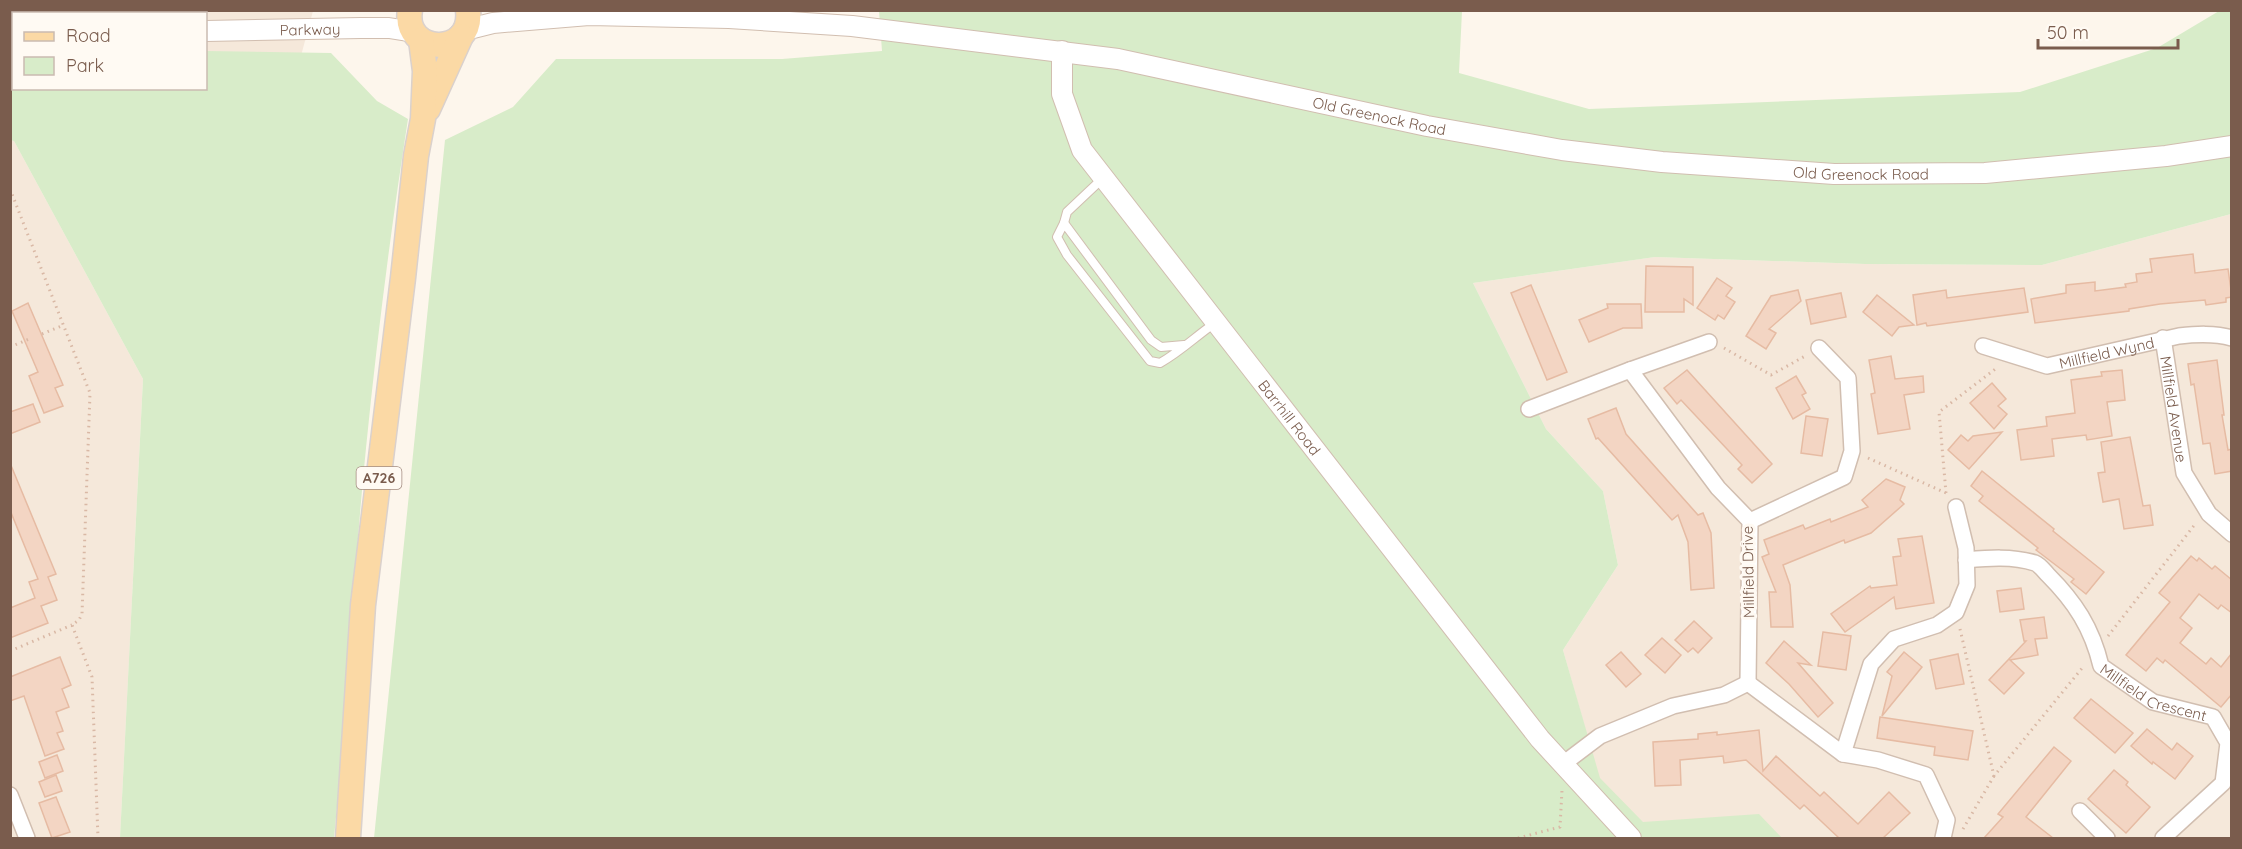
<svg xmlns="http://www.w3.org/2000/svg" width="2242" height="849" font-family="Quicksand,sans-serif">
<rect width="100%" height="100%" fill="#fdf6ec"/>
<g fill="#f5e8da" fill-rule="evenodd">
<path d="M10 11H313L294 82 14 141 143 379 120 838H11ZM14 14H206V88H14Z"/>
<path d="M2231 214V838H1596L1599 778 1563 650 1618 565 1603 491 1546 429 1473 283 1655 257 1865 264 2042 265Z"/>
</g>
<g fill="#d8ecc9">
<path d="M879 11H1462L1459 73 1589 109 2020 92 2157 48 2219 11H2231V214L2042 265 1865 264 1655 257 1473 283 1546 429 1603 491 1618 565 1563 650 1600 778 1643 822 1759 814 1782 838H374L445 140 513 107 556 59H782L882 51Z"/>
<path d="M11 48H13L14 88H206V51L331 53 377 101 408 119C391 228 377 338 366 448 353 578 347 709 334 838H120L143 379 14 141 11 140Z"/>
</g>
<g fill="#f3d5c3" stroke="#e6bba3" stroke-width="1.5">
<path d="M2193 254 2195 273 2228 269 2232 297 2226 298V302L2206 305 2205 300 2160 304 2129 309V311L2035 323 2031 299 2066 293V285L2095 282V291L2126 287 2125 284 2137 282 2136 274 2152 272 2150 259Z"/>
<path d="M1646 266 1693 267V305L1684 299V312H1645Z"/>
<path d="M1717 278 1732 288 1726 296 1735 302 1724 319 1718 315 1715 320 1697 308Z"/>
<path d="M1531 285 1567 372 1547 380 1511 293Z"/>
<path d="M2024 288 2028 312 1927 326 1926 323 1917 325 1913 295 1946 290 1947 298Z"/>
<path d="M1798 290 1801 301 1769 329 1776 333 1766 349 1746 336 1771 296Z"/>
<path d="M1841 293 1846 317 1811 324 1806 300Z"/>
<path d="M1877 295 1914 325 1899 327 1892 336 1863 312Z"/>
<path d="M28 303 63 385 55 388 63 406 44 413 29 376 38 372 12 311Z"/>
<path d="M1607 304H1641L1642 328H1623L1589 342 1579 320 1608 308Z"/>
<path d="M1891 356 1895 379 1923 376 1924 392 1904 395 1910 429 1878 434 1871 394 1875 393 1869 360Z"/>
<path d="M2217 360 2224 415H2222L2228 450 2232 449V471L2215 474 2210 443 2203 444 2194 384 2191 385 2188 364Z"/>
<path d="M1687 370 1772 464 1752 483 1738 469 1742 465 1681 400 1677 404 1664 388Z"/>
<path d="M2122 370 2125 400 2107 402 2112 436 2087 440 2086 435 2052 439 2054 456 2021 460 2017 430 2047 426 2046 417 2075 413 2071 380 2102 376 2101 372Z"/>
<path d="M1796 376 1806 393 1802 395 1810 409 1793 419 1776 388Z"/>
<path d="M1992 383 2006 399 1998 406 2007 414 1994 429 1970 403Z"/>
<path d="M33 404 40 422 10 434V412Z"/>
<path d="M1616 408 1626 434 1698 515 1703 513 1711 533 1714 588 1691 590 1688 542 1678 515 1672 520 1598 438 1596 439 1588 419Z"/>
<path d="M1806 416 1828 419 1822 456 1801 453Z"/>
<path d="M2002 432 1969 469 1948 450 1961 435 1968 441 1973 436Z"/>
<path d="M2130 437 2143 506 2150 505 2153 525 2124 529 2119 499 2103 502 2098 473 2105 472 2101 442Z"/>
<path d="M10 463 56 574 48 577 57 600 41 606 48 623 10 638V608L35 598 29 582 38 579 10 510Z"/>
<path d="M1982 471 2054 529 2053 531 2104 572 2086 594 2071 582 2074 579 2036 550 2038 548 1979 501 1983 496 1971 486Z"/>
<path d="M1886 479 1905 487 1900 500 1904 504 1871 533 1845 543 1844 540 1783 565 1790 585 1793 627H1771L1769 592H1776L1762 557 1769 554 1764 540 1803 525 1805 529 1830 519 1831 522 1868 507 1862 500Z"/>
<path d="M1922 536 1934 603 1896 609 1894 597 1845 632 1831 614 1870 586 1871 588 1897 585 1893 557 1901 556 1898 539Z"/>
<path d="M2191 556 2197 561 2199 558 2212 569 2215 566 2232 580V613L2221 605 2218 609 2199 594 2180 618 2192 628 2180 643 2206 664 2211 658 2221 667 2232 653V694L2221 707 2165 660 2163 663 2157 658 2146 671 2126 655 2170 602 2159 593Z"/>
<path d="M2021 588 2024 609 2000 612 1997 591Z"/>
<path d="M2044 617 2047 638 2035 639 2038 655 2010 660 2024 673 2004 694 1989 680 2026 641H2024L2020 620Z"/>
<path d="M1694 621 1712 638 1698 653 1693 648 1688 652 1675 640Z"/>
<path d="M1823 632 1851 636 1846 670 1818 666Z"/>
<path d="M1662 638 1681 655 1665 673 1645 655Z"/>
<path d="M1784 641 1811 665 1798 663 1833 703 1818 717 1789 684 1766 663Z"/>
<path d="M1621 652 1641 674 1626 687 1606 665Z"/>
<path d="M1904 652 1922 667 1882 716 1892 676 1887 672Z"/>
<path d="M1958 654 1964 684 1936 689 1930 660Z"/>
<path d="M60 657 71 685 62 689 69 707 56 712 63 731 57 733 64 749 45 756 24 696 10 701V677Z"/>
<path d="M2091 699 2133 733 2115 753 2074 718Z"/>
<path d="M1880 717 1973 731 1968 760 1934 755 1935 747 1877 738Z"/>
<path d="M2147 729 2172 750 2177 743 2193 756 2175 779 2153 762 2152 764 2131 746Z"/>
<path d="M1759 730 1763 771 1776 756 1820 796 1824 792 1858 824 1889 792 1910 813 1883 838H1839L1804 805 1800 809 1746 760 1724 763 1723 756 1680 760 1681 785 1655 786 1653 742 1698 739V734L1717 732V735Z"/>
<path d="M2054 747 2071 761 2026 817 2053 838H1984L2003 817 1998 814Z"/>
<path d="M57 755 63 771 45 778 39 762Z"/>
<path d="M2114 770 2128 782 2126 785 2150 807 2126 833 2088 799Z"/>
<path d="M56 775 62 791 45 797 39 782Z"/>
<path d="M56 797 70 832 52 838 39 803Z"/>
</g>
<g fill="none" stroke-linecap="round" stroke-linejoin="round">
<defs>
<g id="service">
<path d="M1064 223 1067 212 1102 179"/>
<path d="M1184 345 1161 347 1151 340 1064 223 1057 237 1067 255 1150 361 1160 363C1180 352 1196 336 1215 323"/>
</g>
<g id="minor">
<path id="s1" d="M2163 338 2184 473 2209 514 2232 534"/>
<path id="s2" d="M1983 346 2047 366 2179 336C2197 334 2214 333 2232 338"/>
<path d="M1630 370 1709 342"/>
<path d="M1529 409 1630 370 1718 488 1750 521 1748 683"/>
<path d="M1750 521 1844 477 1852 451 1848 378 1819 348"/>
<path id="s3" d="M1966 560C1989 558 2012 556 2035 563 2040 565 2044 571 2048 575 2075 602 2092 628 2101 666L2153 702 2213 717 2228 743 2223 783 2163 838"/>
<path d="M1748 683 1843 754 1878 760 1926 775 1947 820 1943 838"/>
<path d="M1843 754 1871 664 1894 639 1937 625 1956 612 1967 585 1966 548 1956 507"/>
<path d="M1563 764 1600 736 1673 706 1724 695 1748 683"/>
<path d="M10 795 27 838"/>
<path d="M2080 811 2107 838"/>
</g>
<g id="tertiary">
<path id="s4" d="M465 30 493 23 589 15 729 18 852 26 1118 59 1427 126 1562 150 1662 162 1834 174 1985 173 2166 156 2232 146"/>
<path d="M10 31H14"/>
<path id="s5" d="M206 31 361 28H389L414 32"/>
<path id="s6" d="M1062 51V94L1082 150 1540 739 1631 838"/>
</g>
<g id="primary">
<path d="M410 10C402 55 474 58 468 10"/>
<path d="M428 109 461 36"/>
<path d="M348 838 363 605 403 278 416 156 423 119 425 71 421 40"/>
</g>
</defs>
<use href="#service" stroke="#d1beb0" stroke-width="10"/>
<use href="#minor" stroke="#d1beb0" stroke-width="18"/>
<use href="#tertiary" stroke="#d1beb0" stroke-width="22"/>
<use href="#primary" stroke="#dad1cd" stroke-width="27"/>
<g stroke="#d9b8a5" stroke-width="3" stroke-dasharray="1.5 4.5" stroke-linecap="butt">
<path d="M10 189 90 393 82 614 79 620 72 625 92 677 98 838"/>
<path d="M42 334 64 325"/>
<path d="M10 347 29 339"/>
<path d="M1724 348 1771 375 1807 355"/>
<path d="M1868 458 1946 493"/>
<path d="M1946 493 1939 412 1998 367"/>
<path d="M1960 629 1994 776 2083 667"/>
<path d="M2108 636 2196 523"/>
<path d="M10 651 72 625"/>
<path d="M1963 829 1994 776"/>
<path d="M1518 838 1560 827 1562 790"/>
</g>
<use href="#service" stroke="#fff" stroke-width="8"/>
<use href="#minor" stroke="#fff" stroke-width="15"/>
<use href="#tertiary" stroke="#fff" stroke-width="20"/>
<use href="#primary" stroke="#fbd9a5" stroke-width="24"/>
</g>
<g text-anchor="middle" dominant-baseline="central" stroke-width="6" stroke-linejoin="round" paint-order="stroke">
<rect fill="#fffaf3" stroke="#a28b7f" stroke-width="1.5" x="356.5" y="467" width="45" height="22" rx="4.5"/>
<g font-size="14" font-weight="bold" fill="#7a5c4d">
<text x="379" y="478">A726</text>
</g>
<g font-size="15" fill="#7a5c4d" stroke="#fffaf3">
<text stroke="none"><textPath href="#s5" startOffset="104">Parkway</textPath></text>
<text stroke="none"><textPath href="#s4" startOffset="924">Old Greenock Road</textPath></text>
<text stroke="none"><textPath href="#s4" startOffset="1410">Old Greenock Road</textPath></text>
<text stroke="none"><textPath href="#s2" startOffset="128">Millfield Wynd</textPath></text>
<text stroke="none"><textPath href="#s1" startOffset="72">Millfield Avenue</textPath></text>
<text stroke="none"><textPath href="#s6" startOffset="441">Barrhill Road</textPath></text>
<text transform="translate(1748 572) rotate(-91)">Millfield Drive</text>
<text stroke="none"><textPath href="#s3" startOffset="254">Millfield Crescent</textPath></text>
</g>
</g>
<rect width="2242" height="849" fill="none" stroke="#7a5c4d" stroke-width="24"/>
<rect x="12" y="12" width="195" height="78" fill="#fffaf3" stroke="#cabbb1" stroke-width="1.5"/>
<rect x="24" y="32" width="30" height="9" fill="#fbd9a5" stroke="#cabbb1" stroke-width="1.5"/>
<text x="66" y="42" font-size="18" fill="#7a5c4d">Road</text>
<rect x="24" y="57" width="30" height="18" fill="#d8ecc9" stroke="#cabbb1" stroke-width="1.5"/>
<text x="66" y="72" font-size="18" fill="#7a5c4d">Park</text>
<path d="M2038 39v9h140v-9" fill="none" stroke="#7a5c4d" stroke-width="3"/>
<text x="2047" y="39" font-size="18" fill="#7a5c4d" stroke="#fffaf3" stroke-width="4.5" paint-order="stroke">50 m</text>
</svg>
